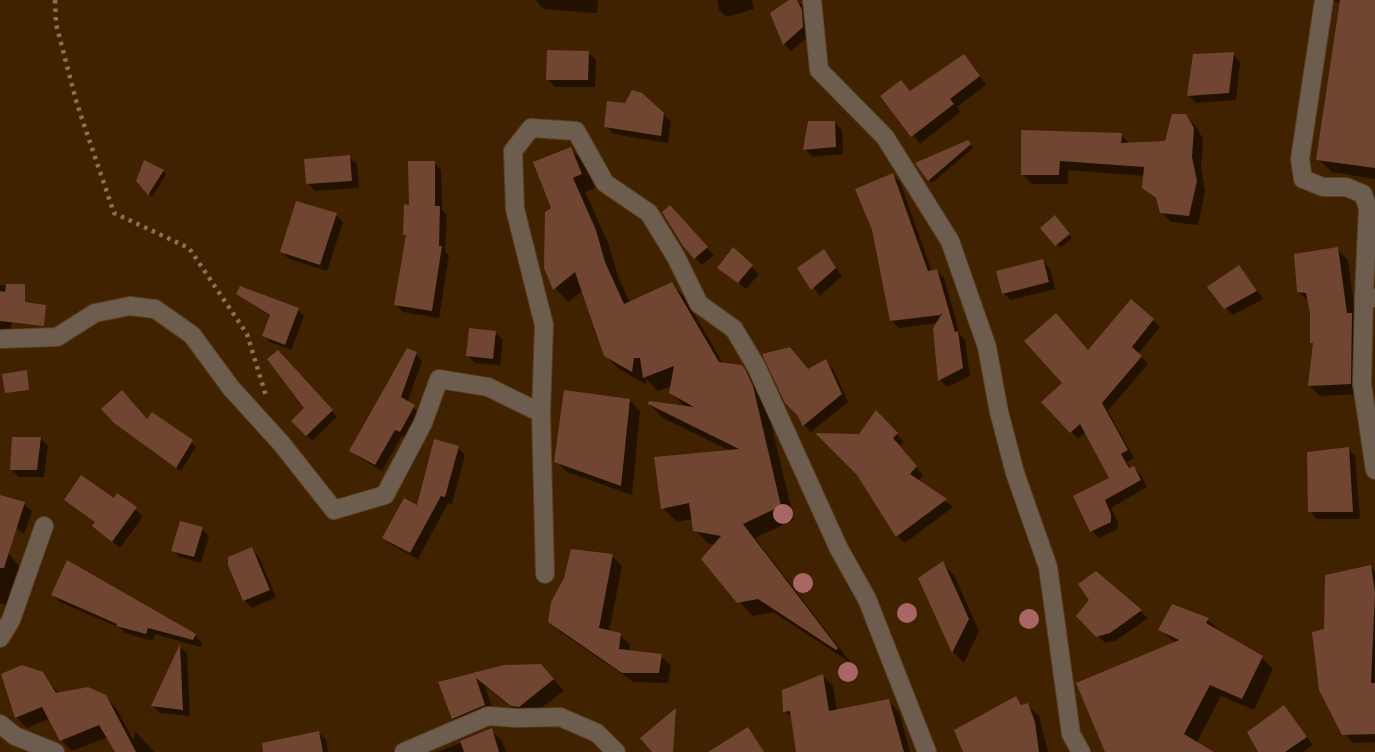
<svg xmlns="http://www.w3.org/2000/svg" width="1375" height="752" font-family="Manrope,sans-serif">
<rect width="100%" height="100%" fill="#402100"/>
<g fill="#0007">
<path d="M536 0H598L597 13 543 9Z"/>
<path d="M717 0H752L754 9 727 17 719 10Z"/>
<path d="M792 0H797L802 5 808 19 810 35 791 51 784 44Z"/>
<path d="M1323 0H1375V179L1332 172 1318 159 1342 3Z"/>
<path d="M588 52 596 60 595 87H555L548 79Z"/>
<path d="M1233 54 1240 62 1236 100 1196 103 1189 96Z"/>
<path d="M971 64 986 85 957 107 960 112 920 144 883 96 911 93Z"/>
<path d="M642 94 671 122 668 143 614 134 606 126 626 104Z"/>
<path d="M1185 116 1195 125 1203 139 1201 167 1205 191 1198 225 1171 222 1161 212 1158 201 1144 188 1145 176 1068 170V184H1032L1023 175 1121 135 1130 144 1166 142Z"/>
<path d="M835 123 842 130 843 154 812 157 805 149Z"/>
<path d="M968 142 973 148 932 183 929 180Z"/>
<path d="M570 149 584 162 595 188 585 192 609 245 618 277 630 303 672 284 685 298 724 365 741 367 756 381 766 402 794 520 755 538 851 663 773 612 753 616 739 601 716 545 709 544 695 530 693 519 677 522 663 508 733 452 663 418 649 404 686 408 670 392 672 386 658 391 646 379V384L619 369 605 355 583 290 568 302 555 288 553 209Z"/>
<path d="M349 157 357 164 359 188 315 191 308 183Z"/>
<path d="M434 162 441 170 442 210 447 215 445 252 449 255 439 318 403 312 396 305 407 236 404 234 410 206Z"/>
<path d="M163 171 166 174 152 197 138 181Z"/>
<path d="M893 175 900 182 932 272 937 271 944 278 960 335 965 340 970 376 947 387 940 380 934 328 938 323 899 328 892 321 873 230Z"/>
<path d="M336 215 343 222 327 271 289 259 282 252Z"/>
<path d="M677 215 714 255 702 265 695 258Z"/>
<path d="M1058 221 1072 238 1060 248 1043 228Z"/>
<path d="M1337 249 1348 260 1361 359V394L1320 396 1310 386 1315 345 1312 342 1310 303 1298 291Z"/>
<path d="M733 250 759 274 746 289 719 268Z"/>
<path d="M824 252 842 276 820 296 799 269Z"/>
<path d="M1042 261 1050 269 1055 289 1011 300 1003 293Z"/>
<path d="M1246 275 1263 299 1233 315 1226 308Z"/>
<path d="M0 285 20 286 23 289 10 330 0 329Z"/>
<path d="M238 294 298 310 304 316 291 350 270 342 264 335 271 317Z"/>
<path d="M1131 302 1160 327 1138 354 1148 364 1108 411 1134 458 1127 462 1131 469 1134 468 1141 475 1147 487 1111 508 1118 523V529L1099 538 1092 531 1075 497 1112 479 1086 431 1078 439 1044 402 1064 383Z"/>
<path d="M495 332 503 340 500 365 475 363 468 356Z"/>
<path d="M278 352 337 417 312 441 294 421 307 409Z"/>
<path d="M416 354 422 361 407 403 421 414 407 438 402 435 382 471 358 457 352 451Z"/>
<path d="M825 362 833 369 848 402 811 432 804 425 809 371Z"/>
<path d="M629 400 640 411 632 495 567 472 556 461Z"/>
<path d="M876 413 904 442 899 446 923 475 918 481 953 507 905 543 897 536 860 436Z"/>
<path d="M148 421 191 442 196 447 181 471 121 428Z"/>
<path d="M41 439 48 446 44 477H19L12 470Z"/>
<path d="M458 448 465 455 452 504 448 503 418 559 392 545 385 538 418 507Z"/>
<path d="M1348 449 1355 456 1360 519H1317L1310 511Z"/>
<path d="M117 496 143 516 120 548 102 533Z"/>
<path d="M2 498 24 504 32 511 24 534 0 516Z"/>
<path d="M202 529 209 536 201 563 180 557 173 550Z"/>
<path d="M4 548 25 573 11 607 0 603V559Z"/>
<path d="M252 549 259 557 276 597 252 608 244 600Z"/>
<path d="M612 556 622 566 609 632 620 635 630 645 629 652 661 656 671 666 668 683 634 682 560 632 550 621Z"/>
<path d="M943 564 954 575 979 631 964 663 953 652 920 578Z"/>
<path d="M1370 567 1375 571V742L1353 743 1344 733 1326 631Z"/>
<path d="M1096 573 1148 618 1117 640 1105 643 1078 615 1091 600Z"/>
<path d="M53 595 195 635 202 643 200 647 155 634 153 641 125 633 120 628 60 602Z"/>
<path d="M1173 606 1208 620 1220 631 1262 658 1273 669 1254 710 1221 696 1196 744 1211 752H1109L1176 643 1160 630Z"/>
<path d="M180 647 187 653 190 716 160 713 153 706Z"/>
<path d="M504 667 552 677 564 691 529 717H524L485 686 495 717 464 729 453 718 440 683Z"/>
<path d="M42 674 59 694 105 696 116 708 134 741 135 731 154 752H117L108 737 72 751 61 740 50 718 27 728 16 717Z"/>
<path d="M823 676 833 686 837 711 888 701 899 712 910 752H798L793 719 785 711Z"/>
<path d="M1016 698 1023 706 1027 705 1039 716 1048 752H965Z"/>
<path d="M1284 707 1313 745 1303 752H1260Z"/>
<path d="M491 730 502 741 506 752H438Z"/>
<path d="M319 733 326 740 328 752H264Z"/>
</g>
<g fill="#704532">
<path d="M789 0H797L802 10 803 27 783 45 770 13Z"/>
<path d="M1340 0H1375V168L1316 160Z"/>
<path d="M547 50 589 51 588 80H546Z"/>
<path d="M1234 52 1229 93 1187 96 1193 54Z"/>
<path d="M964 54 980 76 950 99 954 104 911 137 880 96 901 80 910 91Z"/>
<path d="M632 90 642 93 664 113 661 136 604 127 607 101 625 103Z"/>
<path d="M1172 114H1186L1194 128 1192 157 1197 181 1189 216 1160 213 1156 198 1142 188 1144 167 1060 161 1059 175H1021V130L1122 133 1121 143 1165 141Z"/>
<path d="M808 121H835L836 147 803 150Z"/>
<path d="M968 140 971 144 928 181 915 163Z"/>
<path d="M571 147 582 174 573 178 596 230 605 262 624 304 672 282 719 362 742 365 746 371 753 386 781 506 743 524 838 648 836 650 758 599 737 603 701 559 721 536 693 531 689 503 661 509 654 457 739 449 648 404 649 401 694 407 669 393 674 366 643 378 640 358H634L632 372 604 356 575 272 553 290 544 268 545 212 551 208 533 162Z"/>
<path d="M350 155 352 181 306 184 304 159Z"/>
<path d="M144 160 164 170 148 195 136 181Z"/>
<path d="M408 161H435V206H440L439 246H442L432 311 394 305 406 235H403L404 204 409 205Z"/>
<path d="M893 173 928 271 937 269 955 332 958 331 963 368 938 381 933 328 943 312 940 315 890 321 872 230 855 189Z"/>
<path d="M296 201 337 213 320 265 280 252Z"/>
<path d="M670 205 708 247 694 259 683 246 662 212Z"/>
<path d="M1055 215 1070 234 1055 246 1040 228Z"/>
<path d="M733 247 753 265 738 283 717 268Z"/>
<path d="M1338 247 1347 313H1352L1351 384 1308 386 1313 343H1310V313L1306 293 1297 292 1294 254Z"/>
<path d="M824 249 836 268 811 290 797 268Z"/>
<path d="M1043 259 1049 282 1002 294 996 271Z"/>
<path d="M1239 265 1257 291 1224 309 1207 287Z"/>
<path d="M6 284H25V302L46 305 44 326 0 321V291L5 292Z"/>
<path d="M240 286 299 308 285 345 262 336 270 315 236 294Z"/>
<path d="M1131 299 1154 319 1132 347 1142 356 1102 403 1128 450 1121 454 1129 468 1134 466 1141 480 1105 500 1111 514V522L1090 532 1073 496 1109 478 1080 424 1070 433 1041 402 1062 383 1024 341 1056 313 1088 350Z"/>
<path d="M469 328 496 331 493 359 466 356Z"/>
<path d="M790 347 808 369 826 359 842 394 803 426 797 415 785 403 762 354Z"/>
<path d="M407 348 417 352 401 397 415 405 400 432 395 430 375 465 349 451Z"/>
<path d="M278 350 333 410 306 436 291 421 304 408 267 359Z"/>
<path d="M27 370 29 390 5 393 2 374Z"/>
<path d="M122 390 147 419 152 412 193 440 176 468 114 423 101 409Z"/>
<path d="M564 390 630 399 621 486 554 462Z"/>
<path d="M876 410 898 433 893 438 917 466 910 474 947 499 896 537 857 475 815 433 859 434Z"/>
<path d="M12 437H41L37 470H10Z"/>
<path d="M434 439 459 446 445 497 441 496 410 553 382 538 404 498 417 505Z"/>
<path d="M1349 447 1353 512H1308L1307 452Z"/>
<path d="M81 475 114 498 117 493 137 507 112 542 92 526 95 522 64 500Z"/>
<path d="M0 495 25 502 4 568H0Z"/>
<path d="M180 521 203 527 194 557 171 551Z"/>
<path d="M252 547 270 590 243 601 228 565V557Z"/>
<path d="M571 549 613 554 599 628 621 633 619 649 662 654 659 673H622L548 622 551 602 564 578Z"/>
<path d="M67 560 196 634 193 640 148 628 146 634 116 626 117 624 51 595Z"/>
<path d="M943 561 969 619 952 653 918 578Z"/>
<path d="M1371 565 1375 592 1371 683H1375V734L1342 735 1319 690 1312 632 1324 629 1325 575Z"/>
<path d="M1096 571 1142 610 1110 633 1096 637 1076 616 1089 600 1078 584Z"/>
<path d="M1172 604 1209 618 1206 623 1263 656 1242 699 1210 685 1184 734 1214 752H1105L1076 683 1179 640 1158 630Z"/>
<path d="M180 644 183 710 151 706Z"/>
<path d="M541 664 554 679 519 707 511 706 476 678 485 705 452 719 438 682 504 665Z"/>
<path d="M22 665 43 672 56 693 88 687 106 695 136 752H115L99 725 60 741 42 707 15 718 1 674Z"/>
<path d="M823 674 829 711 889 699 904 752H796L790 711 783 712 782 690Z"/>
<path d="M1016 696 1021 705 1028 703 1035 722 1039 752H963L954 730Z"/>
<path d="M1284 705 1307 737 1285 752H1258L1247 732Z"/>
<path d="M676 708 673 752H652L640 738Z"/>
<path d="M748 727 764 752H708Z"/>
<path d="M492 728 499 752H464L460 741Z"/>
<path d="M319 731 323 752H263L262 743Z"/>
</g>
<g fill="none" stroke-linecap="round" stroke-linejoin="round">
<defs>
<g id="minor">
<path d="M812 0 819 70 885 137 950 241 987 347 999 412 1015 473 1048 567 1071 734 1081 752"/>
<path d="M1324 0 1300 159 1303 179 1323 187H1346L1363 194 1368 208 1364 297 1375 298"/>
<path d="M1364 297 1362 384 1375 470"/>
<path d="M0 339 57 337 95 313 130 306 155 309 192 335 231 388 281 443 334 510 385 495 423 423 439 379 488 387 541 413 544 325 515 209 513 151 531 128 576 131 605 183 649 213 676 257 699 304 734 329 756 366 839 549 867 599 927 752"/>
<path d="M541 413 545 574"/>
<path d="M0 638 11 620 44 526"/>
<path d="M0 724 15 736 55 752"/>
<path d="M404 752 488 716 517 718 560 717 597 733 616 752"/>
</g>
</defs>
<use href="#minor" stroke="#5c3e20" stroke-width="20"/>
<path stroke="#8a7055" stroke-width="4.5" stroke-dasharray="3.5 5" stroke-linecap="butt" d="M55 0 56 24 77 104 114 213 189 248 247 334 266 396"/>
<use href="#minor" stroke="#6d5d4f" stroke-width="18"/>
</g>
<g fill="#a86664">
<circle cx="783" cy="514" r="10"/>
<circle cx="803" cy="583" r="10"/>
<circle cx="907" cy="613" r="10"/>
<circle cx="1029" cy="619" r="10"/>
<circle cx="848" cy="672" r="10"/>
</g>
</svg>
